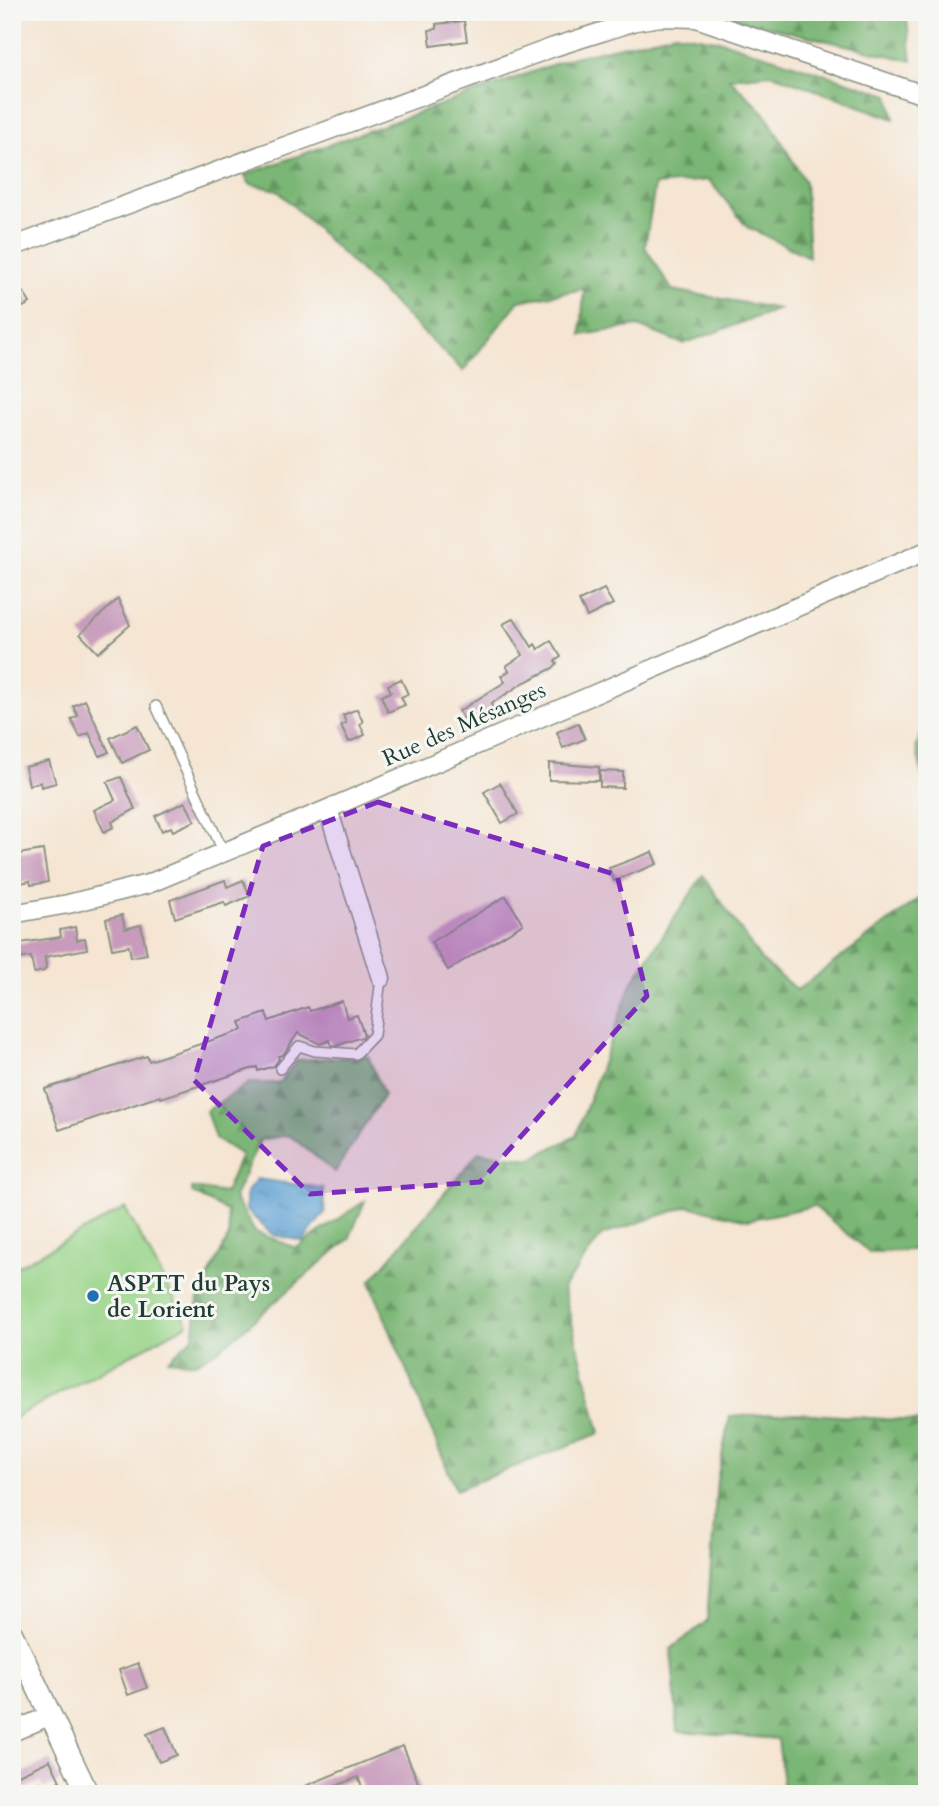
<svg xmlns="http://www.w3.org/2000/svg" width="939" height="1806" font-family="Cardo,serif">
<defs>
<pattern id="forest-firs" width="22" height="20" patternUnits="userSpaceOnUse" patternTransform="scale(1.75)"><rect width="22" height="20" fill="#7ab674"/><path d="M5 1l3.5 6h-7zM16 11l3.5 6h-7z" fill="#639560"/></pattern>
<pattern id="water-ripples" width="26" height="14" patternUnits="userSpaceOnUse" patternTransform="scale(1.75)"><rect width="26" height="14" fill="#5fa1d3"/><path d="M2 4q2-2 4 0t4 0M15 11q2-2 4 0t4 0" fill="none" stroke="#4e84ac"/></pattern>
</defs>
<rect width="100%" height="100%" fill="#f6f6f2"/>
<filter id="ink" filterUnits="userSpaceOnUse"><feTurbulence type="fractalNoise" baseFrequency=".0143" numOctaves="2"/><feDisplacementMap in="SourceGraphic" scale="14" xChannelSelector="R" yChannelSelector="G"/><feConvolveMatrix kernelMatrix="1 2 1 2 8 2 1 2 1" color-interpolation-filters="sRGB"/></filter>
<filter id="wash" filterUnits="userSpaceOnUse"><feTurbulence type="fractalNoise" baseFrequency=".00686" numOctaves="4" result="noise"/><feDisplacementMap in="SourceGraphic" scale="28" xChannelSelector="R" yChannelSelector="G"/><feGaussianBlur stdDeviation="1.57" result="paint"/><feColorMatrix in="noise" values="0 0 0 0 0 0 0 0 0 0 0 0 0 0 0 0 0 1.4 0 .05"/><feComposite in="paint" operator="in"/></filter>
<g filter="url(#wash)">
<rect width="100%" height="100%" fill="#f5e5d2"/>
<g fill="url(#forest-firs)" stroke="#4c7a54" stroke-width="2">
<path d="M707 12H906L912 61Z"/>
<path d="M675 33 722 41 889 95 894 119 772 74 729 78 765 113 805 182 809 257 747 227 709 180 655 185 645 247 672 290 779 309 683 344 638 326 581 335 584 289 519 301 463 371 277 190 250 184 244 175 574 57Z"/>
<path d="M927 722V796L916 746Z"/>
<path d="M703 875 761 960 797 990 927 893V1254L923 1249 870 1253 814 1206 748 1220 688 1206 602 1235 563 1288 600 1433 456 1490 370 1282 479 1152 530 1159 576 1136 631 984Z"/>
<path d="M368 1056 384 1095 335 1172 289 1135 260 1140 234 1197 255 1232 296 1248 365 1201 349 1239 220 1349 195 1363 168 1360 193 1337 198 1298 229 1236 227 1211 192 1193V1188L225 1193 241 1155 215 1138 206 1111 249 1083H279L297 1060Z"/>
<path d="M797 1413 927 1422V1794H784L778 1739 678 1731 671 1649 707 1621 717 1480 730 1416Z"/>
</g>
<path fill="#98d488" stroke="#5c885e" stroke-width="2" d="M125 1208 188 1324 12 1419V1269Z"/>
<path fill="url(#water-ripples)" stroke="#3f6f84" stroke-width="2" d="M256 1179 323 1188 325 1212 303 1241 273 1235 246 1210V1194Z"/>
<g id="blocks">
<g fill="#c89bbc">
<path d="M464 21 467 41 431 46 429 30 437 29 436 24Z"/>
<path d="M23 291 30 303 12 313V297Z"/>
<path d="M604 589 613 604 587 617 579 601Z"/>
<path d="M118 599 130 625 98 653 80 634Z"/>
<path d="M514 618 532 647 535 644 538 649 551 641 561 657 555 661 557 663 553 668 523 683 491 704 496 713 468 728 459 711 505 682 501 676 509 671 506 666 523 655 503 624Z"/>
<path d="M401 679 408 694 401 697 405 705 388 712 381 696 391 692 388 685Z"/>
<path d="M85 700 109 752 100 756 89 733 80 737 71 719 78 716 73 706Z"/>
<path d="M357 709 363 722 360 724 365 735 349 742 341 725 346 723 343 715Z"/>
<path d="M578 723 585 739 563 748 557 732Z"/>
<path d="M137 725 149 750 122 763 110 738Z"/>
<path d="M49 761 56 783 41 787 40 782 29 785 25 767Z"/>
<path d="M549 763 599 767V781L549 780Z"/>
<path d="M600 771 623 772V788L600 787Z"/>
<path d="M121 777 135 809 112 822 114 827 104 832 94 810 115 800 107 782Z"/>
<path d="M500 783 518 814 502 823 484 792Z"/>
<path d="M185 802 195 821 173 831 171 827 162 831 155 816Z"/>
<path d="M43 850 48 882 31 885 30 881 12 885V855Z"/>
<path d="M652 852 657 864 614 881 609 868Z"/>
<path d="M225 880 227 887 243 880 250 896 226 906 224 902 175 918 170 900Z"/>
<path d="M506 896 523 924 448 970 431 942Z"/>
<path d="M122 915 125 929 141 925 147 954 131 957 129 946 112 949 106 919Z"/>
<path d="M75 927 77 940 85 938 87 949 45 957 46 968 44 971 34 973 31 957 15 959 13 944 61 937 60 930Z"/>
<path d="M342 1001 347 1018 357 1015 364 1035 362 1037 336 1046 331 1045 330 1040 320 1044 298 1033 283 1055 278 1056 279 1059 274 1066 258 1071 257 1067 161 1098 160 1096 59 1130 45 1089 147 1056 149 1061 243 1030 240 1022 266 1013 269 1021 308 1007 310 1011Z"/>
<path d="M138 1663 147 1688 128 1695 119 1670Z"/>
<path d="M165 1727 177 1755 159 1762 147 1734Z"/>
<path d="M403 1746 423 1794H365L358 1777 316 1794H308L305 1786Z"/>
<path d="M50 1760 60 1781 44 1789 40 1782 12 1794V1778Z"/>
</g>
</g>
</g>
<g filter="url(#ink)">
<use href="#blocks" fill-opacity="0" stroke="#8a9183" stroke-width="2"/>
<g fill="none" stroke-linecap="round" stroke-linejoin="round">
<defs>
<g id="service">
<path d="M156 706 224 853"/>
<path d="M280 1069 299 1046 315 1051 356 1054 374 1035 381 978"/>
</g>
<g id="minor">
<path d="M12 247 554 47 636 21 660 17 696 18 927 96"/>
<path d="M328 809 381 978"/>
<path d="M12 914 68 904 148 884 328 809 927 551"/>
<path d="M12 1732 51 1715"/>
</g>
<path id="tertiary" d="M12 1634 88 1794"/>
</defs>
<use href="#service" stroke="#8a9183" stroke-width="12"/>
<use href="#minor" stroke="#8a9183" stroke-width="21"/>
<use href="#tertiary" stroke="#8a9183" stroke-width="24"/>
<use href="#service" stroke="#fff" stroke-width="9"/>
<use href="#minor" stroke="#fff" stroke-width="18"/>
<use href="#tertiary" stroke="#fff" stroke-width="21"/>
</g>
</g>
<path fill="#7b2cbf" fill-opacity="0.2" stroke="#7b2cbf" stroke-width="5" stroke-dasharray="14 9" stroke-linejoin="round" d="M378 802 617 875 647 996 480 1182 310 1194 194 1080 263 846Z"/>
<circle fill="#1f6fb2" stroke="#f6f6f2" stroke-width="2.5" cx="93" cy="1296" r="7"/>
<g text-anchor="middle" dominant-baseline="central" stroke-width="6" stroke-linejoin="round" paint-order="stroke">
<g font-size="23" fill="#1f3d34" stroke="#f6f6f2">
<text transform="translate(464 724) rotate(-24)">Rue des Mésanges</text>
</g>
<g font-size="23" font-weight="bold" fill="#1f3d34" stroke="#f6f6f2" text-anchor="start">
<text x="107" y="1283">ASPTT du Pays<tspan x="107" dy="26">de Lorient</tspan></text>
</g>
</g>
<rect width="939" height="1806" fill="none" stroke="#f6f6f2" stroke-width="42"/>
</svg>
